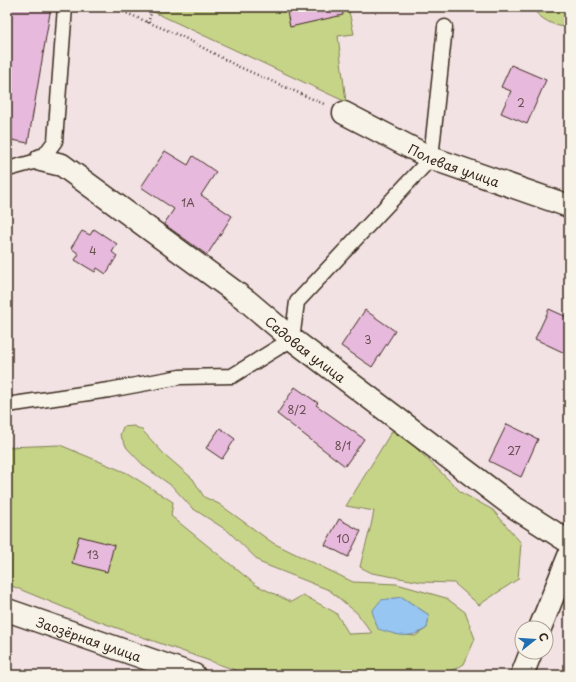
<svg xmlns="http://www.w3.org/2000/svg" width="576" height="682" font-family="'Playpen Sans',sans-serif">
<rect width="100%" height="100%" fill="#f2e2e4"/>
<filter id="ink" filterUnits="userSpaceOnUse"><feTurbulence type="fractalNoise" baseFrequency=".025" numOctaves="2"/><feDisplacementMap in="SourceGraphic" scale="8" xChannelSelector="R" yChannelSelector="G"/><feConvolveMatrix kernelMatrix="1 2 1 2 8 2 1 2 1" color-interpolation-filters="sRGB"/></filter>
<g filter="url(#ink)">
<g fill="#c6d488" stroke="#807f53" fill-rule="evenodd">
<path d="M143 7H348L354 34 338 36 346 102Z"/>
<path d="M531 7H569V27C555 28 539 18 531 7Z"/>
<path d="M134 426 142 430 164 454 193 479 204 497 219 504 273 543 353 582 397 584 446 598 465 612 475 639 464 664 449 672 447 675H249L92 619 7 584V447L60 445 127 473 173 502 171 516 256 585 291 602 303 595 336 613 349 634 372 633 357 613 329 590 261 563 228 531 192 508 172 486 145 467 127 448 120 435 123 427ZM402 597 429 615 427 628 415 636 394 634Z"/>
<path d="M392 431 411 443 462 493 493 510 521 543 518 579 479 605 454 583 422 582 372 573 360 567C364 548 371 530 374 511L346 506Z"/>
</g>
<path fill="#97c6f2" stroke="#72889d" d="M402 597 429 615 427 628C408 640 398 635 378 629L372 611 381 600Z"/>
<g fill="#e7b9dc" stroke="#3b2a1e">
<path d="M7 7H51L28 143 7 139Z"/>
<path d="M286 7H342L343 15 290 27Z"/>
<path d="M511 65 546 80 527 124 501 113 511 91 501 87Z"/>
<path d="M165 151 188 165 193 156 216 172 201 195 232 216 207 255 164 224 174 209 141 187Z"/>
<path d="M94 229 117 244 112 252 117 256 106 274 97 268 95 272 75 260 79 254 71 248 82 231 90 235Z"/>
<path d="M549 309 569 318V355L535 339Z"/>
<path d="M365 310 395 331 372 367 341 346Z"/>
<path d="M295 387 318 403 316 405 364 439 345 466 277 414Z"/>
<path d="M507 424 538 439 521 477 489 461Z"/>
<path d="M220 428 235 439 222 459 206 448Z"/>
<path d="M339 519 361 531 348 557 325 545Z"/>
<path d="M79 536 114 545 107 572 72 563Z"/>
</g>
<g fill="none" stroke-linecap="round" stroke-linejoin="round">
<defs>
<g id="lane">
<path d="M7 167 12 168 41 160 55 141 65 7"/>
<path d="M7 405 109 390 180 377 232 376 292 339 297 302 431 158 445 27"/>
</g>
<g id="street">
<path id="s1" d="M344 113 431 158 569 206"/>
<path id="s2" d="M41 160 62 165 246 300 292 339 514 507 569 542"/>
<path id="s3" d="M7 610 194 675"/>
<path d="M540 628 569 556"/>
<path d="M522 675 531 652"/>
</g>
</defs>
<use href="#lane" stroke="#3b2a1e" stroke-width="17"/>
<use href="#street" stroke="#3b2a1e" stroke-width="25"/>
<g stroke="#3b2a1e" stroke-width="2.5" stroke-dasharray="1 3" stroke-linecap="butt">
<path d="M112 7 181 36 237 66 324 104"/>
<path d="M148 23 153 7"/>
</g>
<use href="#lane" stroke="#f7f3e8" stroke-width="14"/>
<use href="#street" stroke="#f7f3e8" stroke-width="22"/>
</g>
</g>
<g text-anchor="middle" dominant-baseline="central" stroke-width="3.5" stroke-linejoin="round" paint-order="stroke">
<g font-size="11" fill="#664e4e">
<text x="521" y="102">2</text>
<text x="188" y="202">1А</text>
<text x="93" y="250">4</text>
<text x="368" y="339">3</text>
<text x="297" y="409">8/2</text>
<text x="343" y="445">8/1</text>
<text x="514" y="450">27</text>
<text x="343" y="538">10</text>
<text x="93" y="554">13</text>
</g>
<g font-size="13" fill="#3b2a1e" stroke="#f7f3e8">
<text stroke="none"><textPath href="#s1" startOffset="122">Полевая улица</textPath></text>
<text stroke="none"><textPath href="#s2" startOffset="327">Садовая улица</textPath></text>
<text stroke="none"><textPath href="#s3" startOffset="87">Заозёрная улица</textPath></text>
</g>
</g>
<rect width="576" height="682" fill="none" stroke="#f7f3e8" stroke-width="24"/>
<rect x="12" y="12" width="552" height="658" fill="none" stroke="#3b2a1e" stroke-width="1.5" filter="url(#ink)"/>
<g transform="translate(534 640) rotate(73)"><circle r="19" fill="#f7f3e8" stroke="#aca397"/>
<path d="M0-3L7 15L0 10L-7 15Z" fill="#1f6fb2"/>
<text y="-6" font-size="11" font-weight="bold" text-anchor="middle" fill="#3b2a1e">С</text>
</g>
</svg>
